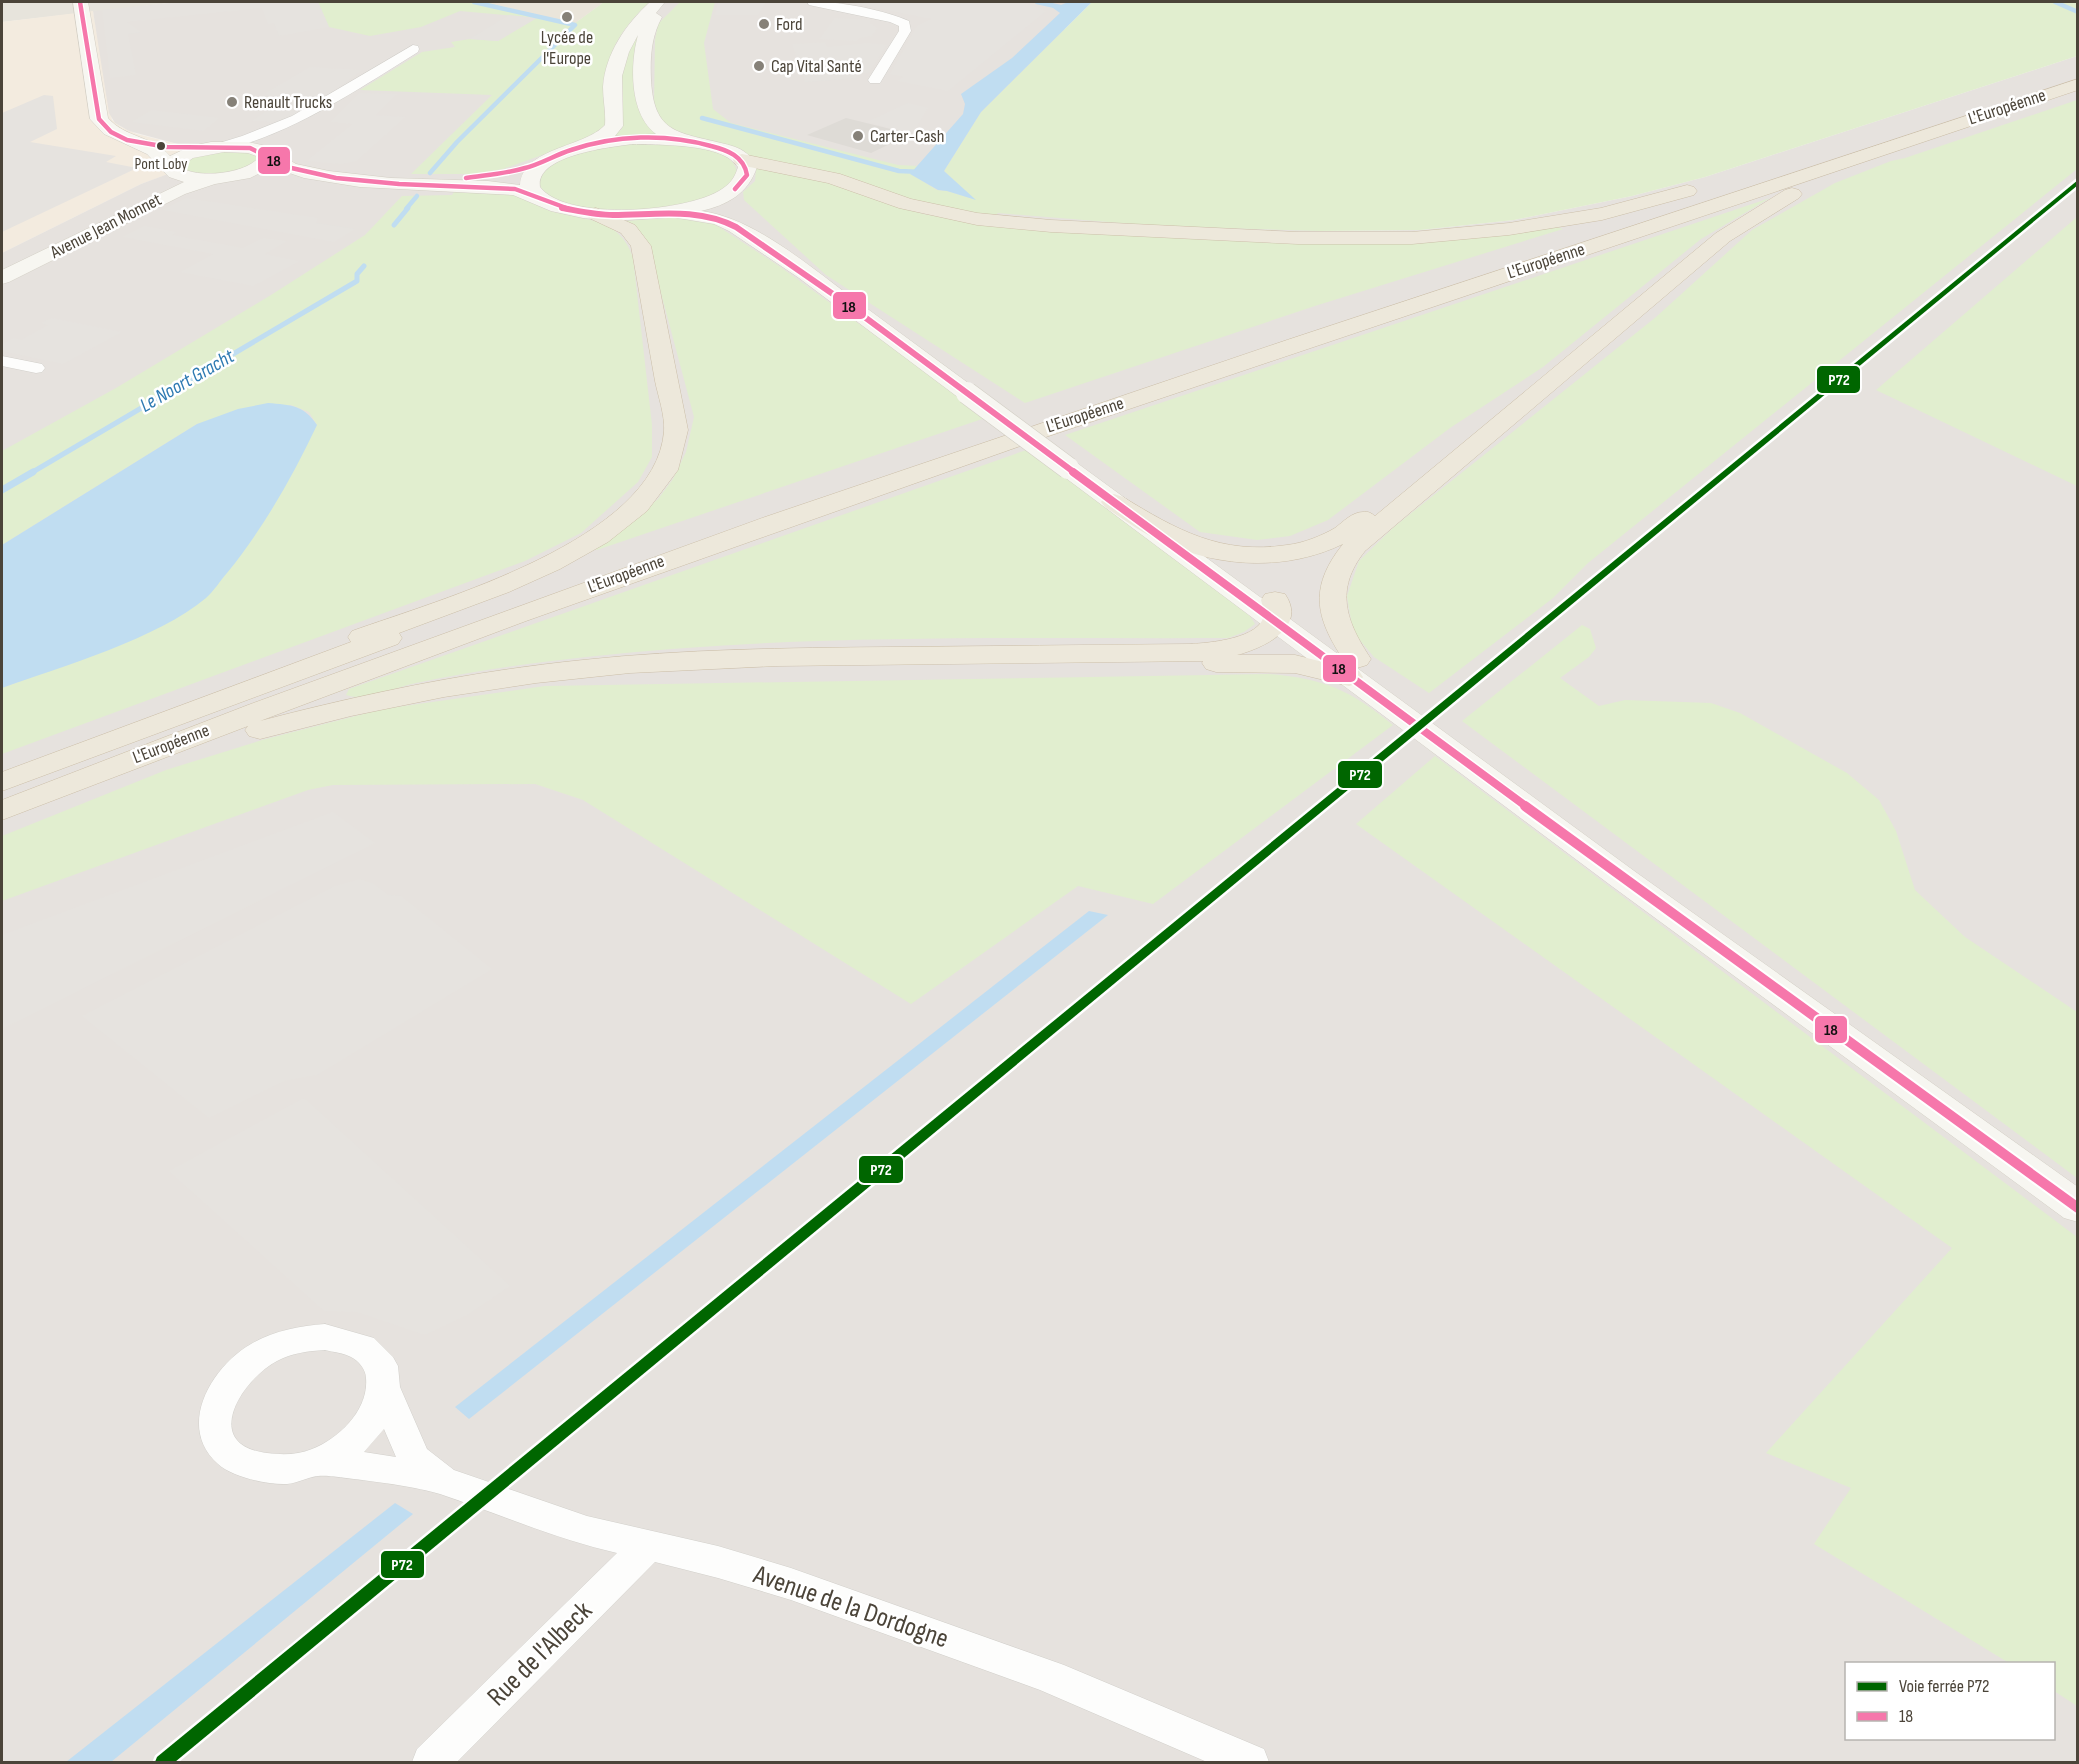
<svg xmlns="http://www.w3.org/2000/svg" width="2079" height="1764" font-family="'Sofia Sans Condensed',sans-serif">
<rect width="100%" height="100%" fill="#f4f2ee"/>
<path fill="#e7e4dc" d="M2 2H179L2 22Z"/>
<path fill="#f3ebdf" d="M93 11 112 120 121 127 137 134 221 155 141 184 2 253V22Z"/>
<path fill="#e6e2de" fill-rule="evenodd" d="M179 2H485L574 24 604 2H1092L1063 28 1320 231 1420 230 1514 220 1632 196 1705 177 2077 56V1762H2V253L141 184 219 155 129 131 115 123 109 113 93 11ZM1846 1664H2054V1738H1846Z"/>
<path fill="#eae5da" d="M485 2H604L574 24Z"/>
<g fill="#e1eecf">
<path d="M318 2H485L574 24 604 2H649C609 41 599 68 610 123L587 139 503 169 473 174H411L492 95 360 90 422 52 455 47 451 42 470 39 498 41 536 18 460 11 421 27 370 36 329 27Z"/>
<path d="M680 2H715L704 43 713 109 731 123 898 165 919 166 911 174 937 190 947 191 974 199 944 171 981 112 1092 2H2077V56L1705 177 1632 196 1514 220 1420 230 1320 231 1158 226 998 213 995 216 959 212 894 195 858 180 831 172 755 159 732 146 677 133 660 122 654 106 655 40 658 24Z"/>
<path d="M639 31C636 71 627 103 657 134L608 138 622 129C624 105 615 79 624 57 628 48 634 39 639 31Z"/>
<path d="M2077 100V169L1588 563 1553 598 1429 693 1374 657 1353 632 1347 596 1359 561 1394 527 1656 317 1752 230 1835 183 1891 161 1905 158Z"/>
<path d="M655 142C677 145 739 145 737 176 732 181 727 188 721 192 690 212 566 222 542 189 537 182 541 175 546 170 574 145 620 144 655 142Z"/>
<path d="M236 150 254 154 257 159C243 178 206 175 186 171L182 166 192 157Z"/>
<path d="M756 168 822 179 923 214 953 219 1278 242 1351 244 1416 243 1554 226 1563 229 1318 305 1025 403 826 275 744 200 743 192 755 181Z"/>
<path d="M456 189C473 190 496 187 512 192 527 197 539 208 554 212 588 221 620 218 633 258L652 425V457L638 482 581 533 525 561 2 754V688L127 642 317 425 309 412 291 405 197 424 2 545V451L116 388 271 295 365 235 402 196 452 195Z"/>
<path d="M1770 198 1701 239 1543 367 1450 428 1328 520 1290 536 1257 540 1200 532 1065 435Z"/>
<path d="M684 217 713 223 779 266 988 417 597 550 594 548 617 533 658 499 673 479 686 452 694 417 649 248 644 236 624 221Z"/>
<path d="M2077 217V486L1876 390Z"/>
<path d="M1029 449 1250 616 1255 624 1244 632 1228 638C1015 639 799 633 586 657 530 663 472 671 416 683 396 687 366 702 346 695L349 689Z"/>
<path d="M1582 625 1590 629 1596 648 1589 657 1560 678 1599 706 1625 700 1711 703 1740 713 1847 773 1879 800 1896 831 1915 890 1965 937 2077 1012V1178L1462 721Z"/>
<path d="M1269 674C1325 679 1350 690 1393 725L1153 904 1078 886 911 1004 583 800 535 784 333 785 308 790 2 901V836L166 770 262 740 383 709 545 686Z"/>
<path d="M1435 756 2077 1237V1706L2054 1691V1664L2009 1663 1814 1544 1851 1488 1766 1453 1952 1248 1356 824Z"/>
</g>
<g fill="#e6e3df">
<path d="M184 2H318L329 27 279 36 274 23 268 24 262 8 127 22 141 32 128 34 136 75 110 78 102 10Z"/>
<path d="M718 2H766L758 15H715Z"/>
<path d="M847 2H1023L1046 11 948 91 897 81 904 77 890 74 917 26 931 19Z"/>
<path d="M509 15 537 18 498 41 470 39Z"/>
<path d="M834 18 872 20 870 23 878 28 872 36 861 38 857 41 819 39Z"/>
<path d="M825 42 828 47 868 43 887 45 870 72 856 75 857 78 805 82 792 44Z"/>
<path d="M310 67 362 70 328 95 281 122 252 121 284 99 264 94Z"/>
<path d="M360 93 398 94 376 115 406 117 357 161 341 164 306 161 352 124 331 122Z"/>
<path d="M44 95 53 96 57 129 30 142 116 156 106 162 137 168 2 232V113Z"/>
<path d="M908 103 928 108 913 134 867 122Z"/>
<path d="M151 110 220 118 204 131 131 122Z"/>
<path d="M187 198 318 218 316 223 355 229 334 242 163 210Z"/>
<path d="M145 226 176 232 172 235 243 248 263 238 287 241 265 254 300 261 253 286 180 272 213 254 123 237Z"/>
<path d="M52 318 122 332 63 364 2 351V344L13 338 21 340 48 325 41 323Z"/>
<path d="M333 812 375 843 2 1029V935Z"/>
<path d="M360 879 374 884 388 895 401 896 492 969 317 1075 284 1081 209 1118 82 1016 335 886Z"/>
<path d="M304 1098 314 1107 510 1286 467 1315 425 1335 357 1312 324 1311 169 1171Z"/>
</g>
<g fill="#c0ddf1">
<path d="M1068 2H1092L981 112 944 171 976 200 947 191 938 190 910 174 963 114 965 104 961 94 1012 58 1060 13 1049 5H1061Z"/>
<path d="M268 403C291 405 304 405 317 425 293 476 263 529 227 573 220 581 214 591 206 598 157 639 63 666 2 688V545L197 424 238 409Z"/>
<path d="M1089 911 1108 915 469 1419 455 1407Z"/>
<path d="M395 1503 413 1514 111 1762H66Z"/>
</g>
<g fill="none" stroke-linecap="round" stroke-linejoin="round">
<g stroke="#c0ddf1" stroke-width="4.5">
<path d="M1037 2 1060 7"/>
<path d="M2055 2 2078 12"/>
<path d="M702 118 899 171 922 172"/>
<path d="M430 173 457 142 575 25 474 2"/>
<path d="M406 209 417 196"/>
</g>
<g stroke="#c0ddf1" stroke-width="5">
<path d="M394 225 408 208"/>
<path d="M31 473 357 281V274L364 266"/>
</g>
<path stroke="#c0ddf1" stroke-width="7" d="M2 490 33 472"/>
</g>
<path fill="#dedbd6" d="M846 118 911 134 871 153 807 135Z"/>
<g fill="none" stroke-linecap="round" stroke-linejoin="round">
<defs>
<g id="street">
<path d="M807 2C835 0 884 10 909 21L911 31 880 83H870L868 80 899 31V26L890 22 809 5Z"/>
<path d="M413 45 418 46 419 49 418 52C355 91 294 133 221 151L214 147 216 144 242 136 292 116Z"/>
<path d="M2 356 42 364 45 368 42 372 36 373 2 366Z"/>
<path d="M325 1324 374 1338 393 1357 398 1366 400 1387 427 1449 454 1470 587 1516 718 1546 791 1568 1064 1665 1264 1749 1269 1762H1207L1040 1690 791 1600 718 1578 655 1562 457 1762H412L417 1749 617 1553C556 1539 499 1514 440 1494 417 1487 379 1482 354 1479 343 1478 329 1475 318 1476 308 1477 298 1483 287 1484 268 1485 232 1477 218 1464 176 1427 211 1367 251 1344 273 1331 299 1326 325 1324ZM325 1350C333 1352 344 1353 351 1357 359 1361 366 1370 366 1378 369 1409 340 1438 312 1449 297 1455 283 1455 267 1453 201 1445 240 1381 277 1361 292 1353 308 1351 325 1350ZM384 1429 396 1457 364 1452Z"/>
</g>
<g id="secondary">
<path d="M73 2H88L108 118C125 138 154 136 170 156L191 146 211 142H248L266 146 296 164 329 171 391 178 488 181 520 185C523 147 584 148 605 125 606 112 603 100 603 87 605 54 626 24 650 2H665L656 13 662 17C651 37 650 58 651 80 654 133 677 132 721 143 729 145 739 147 746 153 751 156 754 163 757 167 748 194 727 205 701 211 752 217 808 265 850 296 892 327 933 357 975 388L979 393 975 398 967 400 959 398 799 278 729 231 714 224 672 217 613 221 583 218 551 211 513 195 360 187 304 178 272 167 250 178 215 184 185 194 9 282 2 284V270L184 182 169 177 147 154 104 134 90 119ZM638 35C630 64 629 114 656 134L615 136 623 126 622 76 629 52ZM633 144C660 145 723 143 738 167 735 177 731 183 722 189 689 212 567 222 540 187 535 155 611 147 633 144ZM224 152 248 153 259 157C246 174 197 179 180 167L193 158Z"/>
<path d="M1068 461 1077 463 1637 873 2078 1187V1222L2064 1218 1613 887 1059 473 1056 468 1059 463Z"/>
</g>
<g id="highway">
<path d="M2078 79V90L1043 438 526 621 260 721C366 693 474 671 583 660 685 649 787 648 889 647 989 646 1090 645 1190 644 1208 643 1262 639 1264 614 1264 610 1262 604 1261 600L1265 594 1275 592 1285 594C1308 628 1263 648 1237 655H1295L1359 671 1363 677 1359 683 1349 686 1295 673 1216 672 1206 669 1202 663 1203 661 777 666 630 673 536 683 444 697 351 716 260 739 249 736 245 730 248 726 2 820V800L248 705 765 517 1287 340Z"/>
<path d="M742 154 840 174 911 199 977 213 1051 220 1298 232H1412L1509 223 1601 208 1687 185 1694 187 1697 191 1694 195 1602 220 1509 235 1412 244H1298L1051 232 977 225 899 208 828 183 735 164 733 160 735 156Z"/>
<path d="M1792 188 1799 190 1802 194 1799 198 1730 241 1365 551C1334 590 1346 621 1371 659L1367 665 1357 668 1347 665C1316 620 1307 589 1343 544 1287 571 1222 568 1164 543 1144 534 1124 520 1105 507L1101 502 1105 497 1114 494 1123 497C1177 530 1221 555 1287 545 1304 543 1321 536 1335 528 1343 522 1352 512 1363 512 1368 511 1371 513 1375 516L1716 233 1785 190Z"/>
<path d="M596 208 635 225 651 246 688 430 678 470 647 511 608 542 560 569 509 592 399 633 402 638 398 644 2 791V772L351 642 348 637 352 631C438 600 656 540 664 431 665 415 658 396 655 381 647 336 639 291 631 246L621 233 589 218 586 214 589 210Z"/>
</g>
</defs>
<use href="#street" stroke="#d2d0cb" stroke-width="1"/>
<use href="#secondary" stroke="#d3cfc5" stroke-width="1"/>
<use href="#highway" stroke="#ccbfa9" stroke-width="1"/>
<use href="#street" fill="#fdfdfc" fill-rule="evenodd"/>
<use href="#secondary" fill="#f7f6f1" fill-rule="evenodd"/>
<use href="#highway" fill="#ede8db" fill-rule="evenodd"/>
<defs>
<path id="secondary-bridge" d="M967 393 1068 468"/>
</defs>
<use href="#secondary-bridge" stroke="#d3cfc5" stroke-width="23" stroke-linecap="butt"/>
<use href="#secondary-bridge" stroke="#f7f6f1" stroke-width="22"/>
<defs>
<g id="bus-1-far3">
<path d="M80 2 99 119 111 132 127 140 167 147 250 148 287 167 336 178 399 184 515 189 569 209"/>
<path d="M466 178C486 175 505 174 525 168 541 164 555 155 571 150 615 135 666 133 711 146 727 150 744 156 747 175L735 189"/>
</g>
<path id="bus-1-far2" d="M562 208C579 211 596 215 613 215 655 215 697 207 736 227L843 301 1075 473"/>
<path id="bus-1-far1" d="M1073 472 1527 807"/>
<path id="bus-1" d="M1525 806 2078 1208"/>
</defs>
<use href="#bus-1-far3" stroke="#fff" stroke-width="7"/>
<use href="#bus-1-far2" stroke="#fff" stroke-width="9"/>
<use href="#bus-1-far1" stroke="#fff" stroke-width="11"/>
<use href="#bus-1" stroke="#fff" stroke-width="14"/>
<use href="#bus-1-far3" stroke="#f677ab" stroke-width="4.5"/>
<use href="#bus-1-far2" stroke="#f677ab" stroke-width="6"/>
<use href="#bus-1-far1" stroke="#f677ab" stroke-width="8"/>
<use href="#bus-1" stroke="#f677ab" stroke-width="10"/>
<defs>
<path id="rail-1" d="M2078 180V185L175 1762H155L157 1757Z"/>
</defs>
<use href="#rail-1" stroke="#fff" stroke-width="5"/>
<use href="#rail-1" fill="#060" fill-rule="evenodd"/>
</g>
<g fill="#868178" stroke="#fff" stroke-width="2">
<circle cx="567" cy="17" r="6"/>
<circle cx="764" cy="24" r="6"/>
<circle cx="759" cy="66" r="6"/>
<circle cx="232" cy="102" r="6"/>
<circle cx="858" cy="136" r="6"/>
</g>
<circle fill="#4b4439" stroke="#fff" stroke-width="2" cx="161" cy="146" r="5"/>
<g text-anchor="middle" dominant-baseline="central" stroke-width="5" stroke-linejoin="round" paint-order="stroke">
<g font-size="16" fill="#4b4439" stroke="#fff">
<text x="161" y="164">Pont Loby</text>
</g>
<g font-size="18" fill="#4b4439" stroke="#fff" text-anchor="start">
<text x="776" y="24">Ford</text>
<text x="567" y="37" text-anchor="middle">Lycée de<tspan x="567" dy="21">l'Europe</tspan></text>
<text x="771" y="66">Cap Vital Santé</text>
<text x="244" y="102">Renault Trucks</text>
<text x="870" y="136">Carter-Cash</text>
</g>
<g font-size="18" fill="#4b4439" stroke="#fff">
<text transform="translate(2007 107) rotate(-18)">L'Européenne</text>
<text transform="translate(106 226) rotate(-27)">Avenue Jean Monnet</text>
<text transform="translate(1546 261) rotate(-18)">L'Européenne</text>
<text transform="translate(1085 415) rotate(-18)">L'Européenne</text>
<text transform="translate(626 574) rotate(-20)">L'Européenne</text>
<text transform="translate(171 744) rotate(-21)">L'Européenne</text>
</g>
<g font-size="20" font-style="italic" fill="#2e7ab2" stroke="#fff">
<text transform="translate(187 381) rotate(-30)">Le Noort Gracht</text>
</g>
<g font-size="27" fill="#4b4439" stroke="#fff">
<text transform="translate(851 1607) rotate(19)">Avenue de la Dordogne</text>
<text transform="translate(540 1654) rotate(-45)">Rue de l'Albeck</text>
</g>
</g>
<g stroke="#fff" stroke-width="2">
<rect x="257" y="146" width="34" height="29" rx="6" fill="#f677ab"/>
<rect x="832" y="291" width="35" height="29" rx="6" fill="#f677ab"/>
<rect x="1816" y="365" width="45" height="29" rx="6" fill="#060"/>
<rect x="1322" y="654" width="35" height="29" rx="6" fill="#f677ab"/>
<rect x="1337" y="760" width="46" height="29" rx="6" fill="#060"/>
<rect x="1814" y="1015" width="34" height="29" rx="6" fill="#f677ab"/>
<rect x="858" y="1155" width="46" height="29" rx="6" fill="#060"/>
<rect x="380" y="1550" width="45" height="29" rx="6" fill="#060"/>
</g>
<g font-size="16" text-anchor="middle" font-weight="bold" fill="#fff">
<text x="1839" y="385">P72</text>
<text x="1360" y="780">P72</text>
<text x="881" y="1175">P72</text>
<text x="402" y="1570">P72</text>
</g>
<g font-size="16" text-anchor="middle" font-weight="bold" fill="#111">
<text x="274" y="166">18</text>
<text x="849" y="312">18</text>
<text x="1339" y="674">18</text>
<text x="1831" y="1035">18</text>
</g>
<rect width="2079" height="1764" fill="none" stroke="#4b4439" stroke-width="6"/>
<rect x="1845" y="1662" width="210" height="78" fill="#ffffff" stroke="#b7b4b0" stroke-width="1.5"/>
<rect x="1857" y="1682" width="30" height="9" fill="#006600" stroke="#b7b4b0" stroke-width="1.5"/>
<text x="1899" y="1692" font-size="18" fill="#4b4439">Voie ferrée P72</text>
<rect x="1857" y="1712" width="30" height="9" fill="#f677ab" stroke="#b7b4b0" stroke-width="1.5"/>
<text x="1899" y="1722" font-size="18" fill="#4b4439">18</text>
</svg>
